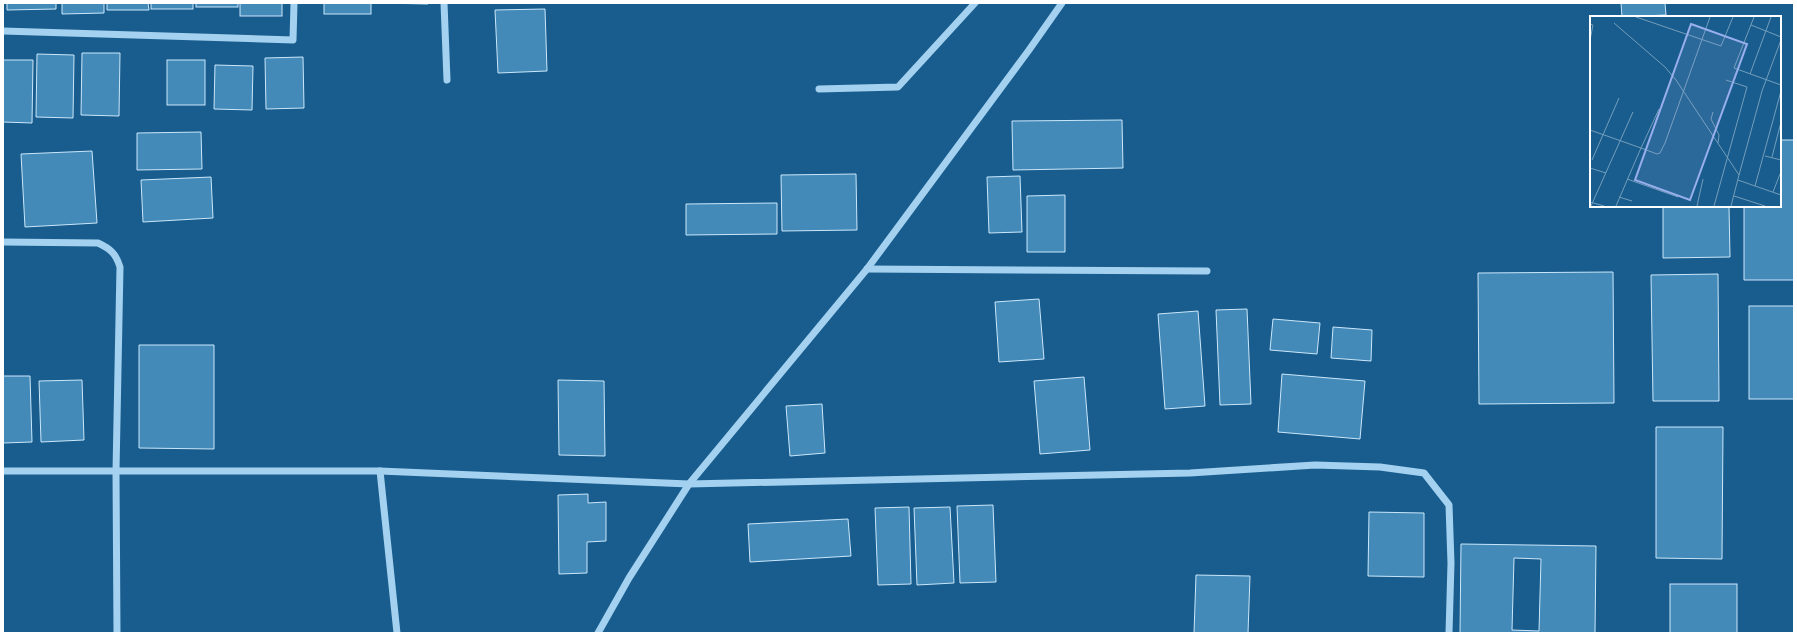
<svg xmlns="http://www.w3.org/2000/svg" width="1797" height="636" font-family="Helvetica,sans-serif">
<rect width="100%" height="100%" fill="#185d8e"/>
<g fill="#448ab8" stroke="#cae7fb" fill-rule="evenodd">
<path d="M7 3H56V9L7 10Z"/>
<path d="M62 3H104V13L62 14Z"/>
<path d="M107 3H148L149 10H107Z"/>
<rect x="151" y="3" width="42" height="6"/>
<rect x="196" y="3" width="42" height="4"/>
<rect x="240" y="3" width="42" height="13"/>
<rect x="324" y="3" width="47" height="11"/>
<path d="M380 3H428V4Z"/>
<path d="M1621 3H1665L1666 15 1622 17Z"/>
<path d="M545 9 547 71 498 73 495 10Z"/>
<path d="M82 53H120L119 116 81 115Z"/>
<path d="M37 54 74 55 73 118 36 117Z"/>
<path d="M303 57 304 108 266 109 265 58Z"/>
<path d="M3 60H33L32 123 3 122Z"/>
<rect x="167" y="60" width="38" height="45"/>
<path d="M215 65 253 66 252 110 214 109Z"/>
<path d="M1122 120 1123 168 1013 170 1012 121Z"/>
<path d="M201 132 202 169 137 170V133Z"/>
<path d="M1780 140H1794V280H1744V206H1780Z"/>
<path d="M92 151 97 223 25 227 21 154Z"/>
<path d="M856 174 857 230 782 231 781 175Z"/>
<path d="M1020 176 1022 232 989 233 987 177Z"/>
<path d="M211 177 213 218 143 222 141 180Z"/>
<path d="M1065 195V252H1027V196Z"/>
<path d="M777 203V234L686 235V204Z"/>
<path d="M1663 206H1729L1730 257 1663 258Z"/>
<path d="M1613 272 1614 403 1479 404 1478 273Z"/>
<path d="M1718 274 1719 401H1653L1651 275Z"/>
<path d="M1039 299 1044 359 999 362 995 302Z"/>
<rect x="1749" y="306" width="45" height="93"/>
<path d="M1247 309 1251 404 1220 405 1216 310Z"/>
<path d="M1198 311 1205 406 1165 409 1158 314Z"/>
<path d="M1273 319 1320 323 1317 354 1270 350Z"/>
<path d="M1333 327 1372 330 1371 361 1331 358Z"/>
<path d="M139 345H214V449L139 448Z"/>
<path d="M1282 374 1365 381 1360 439 1278 432Z"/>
<path d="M3 376H30L32 442 3 443Z"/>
<path d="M1084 377 1090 450 1040 454 1034 381Z"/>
<path d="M82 380 84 440 41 442 39 381Z"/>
<path d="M558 380 604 381 605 456 559 455Z"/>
<path d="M822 404 825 453 790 456 786 406Z"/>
<path d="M1656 427H1723L1722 559 1656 558Z"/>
<path d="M588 494V503L606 502V541L587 542V573L559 574 558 495Z"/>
<path d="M993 505 996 582 960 583 957 506Z"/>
<path d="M909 507 911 584 878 585 875 508Z"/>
<path d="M950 507 954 583 917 585 914 508Z"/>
<path d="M1369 512 1424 513V577L1368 576Z"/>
<path d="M848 519 851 556 750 562 748 524Z"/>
<path d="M1461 544 1596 546 1595 633H1460ZM1514 558 1541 559 1539 631 1512 630Z"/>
<path d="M1196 575 1250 576 1248 633H1194Z"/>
<rect x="1670" y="584" width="67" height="49"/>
</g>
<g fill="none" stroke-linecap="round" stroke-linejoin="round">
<g stroke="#a3d1ef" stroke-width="7">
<path d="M444 3 447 80"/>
<path d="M3 31 293 40 294 3"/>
<path d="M819 89 898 87 975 3"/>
<path d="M3 242 98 243C111 249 116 254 120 267L116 471 117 633"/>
<path d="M867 269 1207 271"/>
<path d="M3 471H380L689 484 1190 473 1315 465 1380 467 1424 473 1449 505 1451 563 1449 633"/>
<path d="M380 471 397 633"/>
<path d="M598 633 629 578 689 484 867 269 1029 50 1062 3"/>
</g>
</g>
<g transform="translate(1590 16)">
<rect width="191" height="191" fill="#185d8e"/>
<path fill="none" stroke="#749ebb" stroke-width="1" d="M46 1 131 30 143 1M164 1 144 52 191 69M24 7 75 51 86 64 149 159 141 190M0 8 3 9 0 24M161 9 191 21M160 58 181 1M69 93 51 132 67 138 70 137 75 127 120 1M123 96 121 103 129 119 128 127M0 114 51 132 26 190M175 140 191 144M182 141 191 106M2 144 29 82M0 152 16 157M149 159 172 75 191 24M37 163 88 181M148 164 165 170 191 75M165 170 191 179M183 176 190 158M144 180 175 190M29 181 42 185M0 186 14 190M1 190 43 96M107 190 113 163M124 190 157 71 136 64"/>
<path fill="#99afed" fill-opacity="0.15" stroke="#99afed" stroke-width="2" d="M101 8 157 28 100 184 45 164Z"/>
<rect width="191" height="191" fill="none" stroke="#fff" stroke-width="2"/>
</g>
<rect width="1797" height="636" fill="none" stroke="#ffffff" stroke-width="8"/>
</svg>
